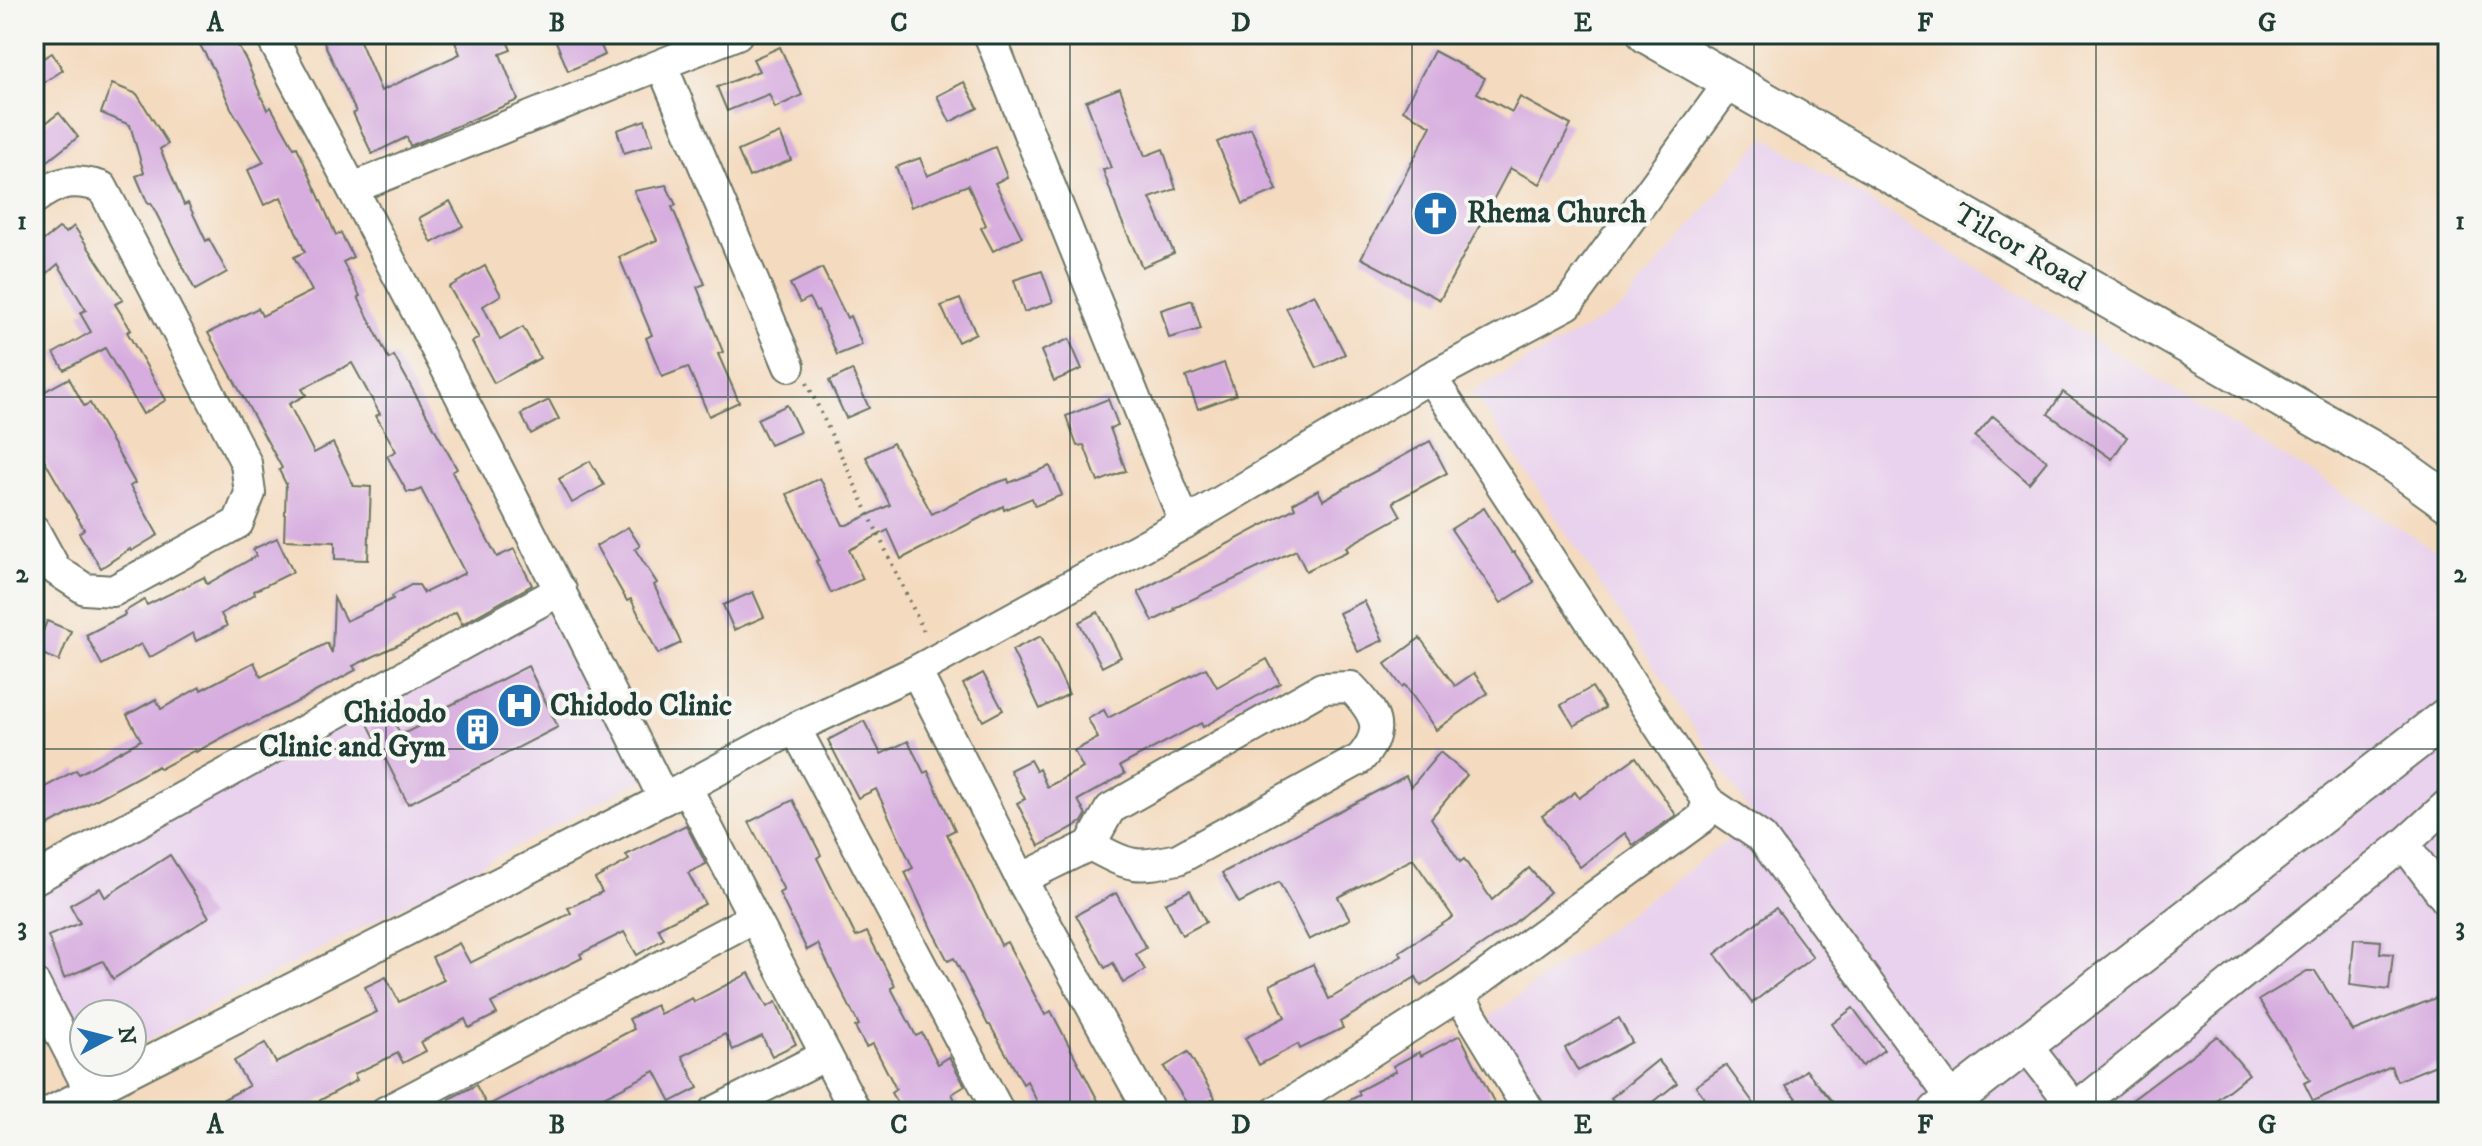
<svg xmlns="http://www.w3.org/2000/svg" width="2482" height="1146" font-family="'IM FELL DW Pica',serif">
<rect width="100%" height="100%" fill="#f6f6f2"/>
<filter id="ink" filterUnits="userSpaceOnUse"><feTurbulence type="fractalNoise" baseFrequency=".0125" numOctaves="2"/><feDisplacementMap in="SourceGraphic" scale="16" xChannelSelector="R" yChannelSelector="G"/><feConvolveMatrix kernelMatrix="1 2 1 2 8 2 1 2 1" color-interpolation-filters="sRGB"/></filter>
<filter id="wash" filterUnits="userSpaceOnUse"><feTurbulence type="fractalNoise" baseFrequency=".006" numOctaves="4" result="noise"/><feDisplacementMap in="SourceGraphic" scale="32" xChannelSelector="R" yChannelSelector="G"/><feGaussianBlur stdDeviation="1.8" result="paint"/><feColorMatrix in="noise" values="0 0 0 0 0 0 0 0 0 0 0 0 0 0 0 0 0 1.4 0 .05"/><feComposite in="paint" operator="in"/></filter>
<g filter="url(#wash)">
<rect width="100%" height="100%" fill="#f4dabe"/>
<g fill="#e9d2ed">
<path d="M1765 137 2448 558V1112H1542L1490 1017 1755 820 1473 391 1622 308Z"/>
<path d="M568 602 657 772 132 1048V1014H84V1045L34 955V892Z"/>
</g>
<g id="blocks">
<g fill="#d7addf">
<path d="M218 34H231L246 60 267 110 271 107 294 148 297 147 336 235 341 233 353 257 343 262 360 296 358 297 389 359 394 356 457 469 452 472 497 557 514 549 532 585 462 624 456 612 400 644 353 666 356 670 291 705 248 726 247 724 196 752 195 750 160 769 158 766 34 833V793L76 770 79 774 141 740 127 715 156 699 161 709 200 687 201 690 254 662 261 677 327 643 332 653 334 598 346 621 393 599 392 596 411 585H419L424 593 465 573 421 489 415 492H407L387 456 396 451 376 416 380 414 352 363 302 389 306 395 289 404 314 453 333 443 354 486 371 487 368 560 335 559V542L284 540 286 484 279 470 282 468 208 333 258 308 262 316 312 291 294 257 305 252 281 197 264 205 248 170 264 162 231 108 214 70 200 45Z"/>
<path d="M320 34H357L381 91 460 54 455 42 475 34H504L511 50 500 54 518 100 410 146 407 137 372 154 353 113 356 112Z"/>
<path d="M553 34H596L605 55 568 71Z"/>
<path d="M780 47 802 95 775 108 769 94 727 111 717 87 759 71 753 59Z"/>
<path d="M1434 51 1485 78 1477 93 1512 112 1520 97 1571 125 1540 184 1510 168 1440 300 1361 258 1431 126 1403 110Z"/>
<path d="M52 53 63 70 43 83 34 64Z"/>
<path d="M964 82 978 108 950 122 937 96Z"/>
<path d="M112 84 137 94 168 144 160 149 184 205 188 203 206 241 209 239 227 272 195 290 151 203 148 204 136 176 144 173 130 125 101 113Z"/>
<path d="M1120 88 1145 156 1163 149 1176 189 1150 198 1174 253 1142 267 1119 215 1103 170 1111 168 1086 101Z"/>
<path d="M59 113 78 137 34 172V132Z"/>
<path d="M645 120 653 144 624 153 617 130Z"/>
<path d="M1251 128 1277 190 1243 204 1217 142Z"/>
<path d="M780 133 791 160 749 177 738 151Z"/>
<path d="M995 147 1007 177 995 183 1022 237 993 251 981 228 986 225 968 185 911 207 896 167 920 158 927 176Z"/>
<path d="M666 185 676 205 672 207 705 284 697 287 723 352 718 354 739 402 709 416 688 367 662 377 646 338 652 335 619 257 657 240 634 191Z"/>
<path d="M450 201 463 226 432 243 419 218Z"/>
<path d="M74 226 123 300 115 304 131 330 127 332 166 400 143 414 105 348 64 370 54 353 91 332 80 313 86 310 58 264 44 276 34 263V248L59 228 66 233Z"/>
<path d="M485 266 501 295 483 306 500 340 523 327 540 358 494 383 472 342 479 338 449 287Z"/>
<path d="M822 268 847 318 850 316 862 345 837 355 818 310 816 311 809 298 800 303 790 284Z"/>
<path d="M1042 271 1053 302 1024 312 1014 280Z"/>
<path d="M1314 294 1345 354 1317 368 1286 308Z"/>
<path d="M960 299 976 333 958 342 941 306Z"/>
<path d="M1192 300 1201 329 1169 338 1161 310Z"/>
<path d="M1069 339 1082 369 1054 381 1041 351Z"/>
<path d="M1224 363 1236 395 1198 409 1186 377Z"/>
<path d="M852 370 869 408 846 418 829 381Z"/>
<path d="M69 378 84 406 90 403 135 483 130 486 158 535 131 551 130 549 101 568 79 533 84 529 34 442V397Z"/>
<path d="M2063 392 2127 437 2112 459 2048 414Z"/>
<path d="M1108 399 1118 425 1110 428 1126 471 1098 482 1084 445 1077 446 1066 416Z"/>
<path d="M549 400 559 419 531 434 521 414Z"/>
<path d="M787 405 800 432 770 445 757 419Z"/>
<path d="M1993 416 2047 461 2029 483 1975 437Z"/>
<path d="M1430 441 1447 473 1393 502 1401 516 1346 547 1348 551 1306 571 1296 550 1174 608 1175 610 1153 621 1138 592 1295 508 1293 503 1318 490 1323 500Z"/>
<path d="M893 443 932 514 984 487 1008 479 1009 483 1050 466 1062 495 1035 506 1032 498 1004 510 1003 506 901 559 888 530 849 550 863 579 831 593 816 561 819 560 787 494 820 478 843 525H847L890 505 866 457Z"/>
<path d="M590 461 604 485 572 503 559 479Z"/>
<path d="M1484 508 1512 553 1514 552 1534 582 1501 603 1451 529Z"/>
<path d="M628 527 640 546 635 549 657 583 654 585 681 643 658 654 631 599 627 601 596 546Z"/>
<path d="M277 538 293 572 254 591 255 594 221 614 227 626 196 641 193 633 149 658 141 644 102 665 86 635 125 615 124 612 144 600 147 605 204 577 207 584 256 556 253 549Z"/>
<path d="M753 592 764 617 734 630 723 605Z"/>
<path d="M1364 601 1383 640 1358 652 1339 613Z"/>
<path d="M1098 612 1121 657 1102 667 1079 622Z"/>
<path d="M47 621 71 631 59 661 35 651Z"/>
<path d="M1041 636 1069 694 1040 709 1012 650Z"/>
<path d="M1420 638 1455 686 1474 673 1488 693 1436 730 1405 685 1402 687 1385 664Z"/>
<path d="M1267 659 1280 683 1203 727 1201 723 1120 766 1125 774 1078 800 1086 815 1082 822 1039 846 1017 803 1025 799 1010 770 1030 760 1036 771 1039 769 1047 787 1083 768 1074 751 1098 738 1088 719 1104 710 1108 718 1206 668 1217 687Z"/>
<path d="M528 666 558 727 408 804 368 724 389 713 401 735 443 714 441 710Z"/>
<path d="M983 673 1003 710 983 721 963 684Z"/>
<path d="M1592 687 1605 708 1574 726 1561 705Z"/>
<path d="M864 721 881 754 908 741 924 773 928 771 955 830 947 834 1001 945 1007 942 1045 1015 1051 1011 1104 1112H1042L1027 1081 1023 1084 990 1025H988L954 958 948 961 931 928 905 872 913 868 876 789 858 798 828 740Z"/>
<path d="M1440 752 1467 775 1431 818 1460 862 1464 859 1492 900 1529 868 1550 892 1513 924 1421 986 1416 977 1340 1022 1343 1028 1300 1049 1298 1044 1259 1065 1245 1038 1285 1017 1270 985 1313 964 1329 999 1402 956 1399 952 1453 917 1413 859 1338 897 1350 919 1309 940 1279 882 1239 903 1222 873 1406 776 1411 787Z"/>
<path d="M1636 757 1676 815 1633 845 1625 833 1580 867 1542 816 1575 792 1579 798Z"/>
<path d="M793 800 821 855 817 858 856 937 867 932 895 986 891 988 916 1036 922 1033 938 1064 949 1057 965 1086 952 1094 961 1112H903L891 1093 896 1089 873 1044 866 1047 855 1027 859 1025 818 944 807 950 779 893 784 890 749 822Z"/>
<path d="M686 825 706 864 688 873 705 904 658 928 664 939 637 955 624 932 580 954 582 958 491 1003 497 1014 469 1028 465 1019 421 1042 426 1051 403 1063 398 1053 354 1074 357 1080 299 1112H199L249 1086 234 1061 265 1043 276 1063 332 1033 377 1012 365 987 386 977 399 1002 444 980 432 957 459 943 470 963 571 913 568 908 602 892 595 879 629 860 626 855Z"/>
<path d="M170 855 209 917 113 979 103 961 64 978 48 936 80 923 70 905 100 888 105 897Z"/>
<path d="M1190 890 1206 922 1182 935 1165 903Z"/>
<path d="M1116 893 1146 948 1136 954 1145 970 1123 983 1113 963 1105 968 1076 915Z"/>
<path d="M1776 908 1813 957 1752 1003 1715 954Z"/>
<path d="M2354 939 2381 941 2380 953 2393 954 2389 990 2350 985Z"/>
<path d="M2307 971H2315L2353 1031 2448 993V1060L2397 1081 2391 1066 2313 1101 2304 1083 2310 1080 2259 1000Z"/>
<path d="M749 973 767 1007 776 1002 796 1044 772 1056 762 1036 733 1050 725 1034 682 1056 698 1088 671 1102 655 1071 574 1112H456L449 1099 476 1085 487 1106 634 1029 629 1019 656 1005 660 1014 692 998 694 1002Z"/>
<path d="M1853 1008 1884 1050 1862 1066 1832 1024Z"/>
<path d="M1619 1018 1632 1042 1578 1071 1565 1048Z"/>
<path d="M1460 1035 1499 1112H1326L1360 1095 1358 1091 1396 1071 1393 1066 1419 1052 1421 1056Z"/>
<path d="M2217 1036 2249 1074 2201 1112H2141L2132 1100Z"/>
<path d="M1188 1052 1215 1098 1192 1112 1164 1067Z"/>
<path d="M1658 1060 1677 1083 1641 1112H1622L1611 1098Z"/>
<path d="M1726 1065 1760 1112H1715L1696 1086Z"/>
<path d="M1806 1070 1841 1112H1807L1786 1086Z"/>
</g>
</g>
</g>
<g filter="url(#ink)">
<use href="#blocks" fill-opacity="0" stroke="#6a7464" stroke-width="2"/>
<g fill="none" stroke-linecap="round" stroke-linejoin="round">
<defs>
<g id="minor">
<path d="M270 34C406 287 537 542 664 799"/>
<path d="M989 34 1185 523"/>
<path d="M662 66 789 366"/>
<path d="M353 188 737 34"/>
<path d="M34 199C59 181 72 178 102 187L246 463 250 493 238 523 113 591 85 589 56 570 34 530"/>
<path d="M916 671 1021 879 1150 1112"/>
<path d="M795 728 999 1112"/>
<path d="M686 787 856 1112"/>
<path d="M1708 801 1762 838 1953 1100"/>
<path d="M2448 804 2404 844 2448 902"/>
<path d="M34 879 561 590"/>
<path d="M1021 879 1090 845 1110 809 1322 688 1351 687C1376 713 1386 730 1360 759L1178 859C1133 869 1130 866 1090 845"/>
<path d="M34 983 90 1091"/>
<path d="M1459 995 1530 1112"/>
<path d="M2025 1044 2075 1108"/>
<path d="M50 1112 664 799 795 728 916 671 1185 523 1431 377 1568 304 1730 82"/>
<path d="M385 1112 753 918"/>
<path d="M714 1112 826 1055"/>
<path d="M1276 1112 1459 995 1702 818 1708 801 1431 377"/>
<path d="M2071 1112 2404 844"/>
</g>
<g id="tertiary">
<path d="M1647 34 2391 461 2448 502"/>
<path d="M1938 1112 2448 716"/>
</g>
</defs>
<use href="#minor" stroke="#6a7464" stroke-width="34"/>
<use href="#tertiary" stroke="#6a7464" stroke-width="42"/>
<path stroke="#6a7464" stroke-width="4" stroke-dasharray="2 6" stroke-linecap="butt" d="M807 383 926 636"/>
<use href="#minor" stroke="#fff" stroke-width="30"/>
<use href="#tertiary" stroke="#fff" stroke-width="38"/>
</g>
</g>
<path fill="none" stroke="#1f3d34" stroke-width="2" stroke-opacity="0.55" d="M386 34V1112M728 34V1112M1070 34V1112M1412 34V1112M1754 34V1112M2096 34V1112M34 397H2448M34 749H2448"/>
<defs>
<symbol id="church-disc" viewBox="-11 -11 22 22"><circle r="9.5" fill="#1f6fb2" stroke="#f6f6f2"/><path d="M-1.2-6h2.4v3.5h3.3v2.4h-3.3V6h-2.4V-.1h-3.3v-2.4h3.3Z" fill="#fff"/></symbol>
<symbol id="hospital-disc" viewBox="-11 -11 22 22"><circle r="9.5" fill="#1f6fb2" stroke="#f6f6f2"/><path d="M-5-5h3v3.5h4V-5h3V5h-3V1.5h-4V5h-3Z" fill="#fff"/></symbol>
<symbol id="building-disc" viewBox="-11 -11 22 22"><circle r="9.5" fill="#1f6fb2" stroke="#f6f6f2"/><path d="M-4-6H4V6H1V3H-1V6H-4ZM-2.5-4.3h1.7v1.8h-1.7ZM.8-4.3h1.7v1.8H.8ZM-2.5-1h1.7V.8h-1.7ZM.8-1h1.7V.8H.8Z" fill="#fff"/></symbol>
</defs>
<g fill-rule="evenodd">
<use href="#church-disc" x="1410" y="188" width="51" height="51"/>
<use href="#hospital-disc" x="494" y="680" width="51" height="51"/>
<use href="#building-disc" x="452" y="704" width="51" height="51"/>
</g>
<g text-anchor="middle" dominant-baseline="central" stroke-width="8" stroke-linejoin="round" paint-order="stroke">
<g font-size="30" font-weight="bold" fill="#1f3d34" stroke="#f6f6f2" text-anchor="start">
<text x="1467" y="213">Rhema Church</text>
<text x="550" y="706">Chidodo Clinic</text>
<text x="446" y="713" text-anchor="end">Chidodo<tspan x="446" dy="34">Clinic and Gym</tspan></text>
</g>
<g font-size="30" fill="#1f3d34" stroke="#f6f6f2">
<text transform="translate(2019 248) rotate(30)">Tilcor Road</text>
</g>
</g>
<rect width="2482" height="1146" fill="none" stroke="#f6f6f2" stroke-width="88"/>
<g transform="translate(108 1038) rotate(83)"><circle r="38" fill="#f6f6f2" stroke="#a0aca6" stroke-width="2"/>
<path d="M0-6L14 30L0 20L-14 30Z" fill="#1f6fb2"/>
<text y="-12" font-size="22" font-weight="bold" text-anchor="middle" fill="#1f3d34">N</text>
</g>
<rect x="44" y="44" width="2394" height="1058" fill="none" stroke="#1f3d34" stroke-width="3"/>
<g font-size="26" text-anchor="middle" font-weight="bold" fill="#1f3d34">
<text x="215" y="31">A</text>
<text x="557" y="31">B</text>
<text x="899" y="31">C</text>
<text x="1241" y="31">D</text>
<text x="1583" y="31">E</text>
<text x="1925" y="31">F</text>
<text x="2267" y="31">G</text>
<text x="22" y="229">1</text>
<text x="2460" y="229">1</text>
<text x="22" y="582">2</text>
<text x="2460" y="582">2</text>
<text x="22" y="935">3</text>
<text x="2460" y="935">3</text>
<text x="215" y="1133">A</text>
<text x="557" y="1133">B</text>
<text x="899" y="1133">C</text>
<text x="1241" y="1133">D</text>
<text x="1583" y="1133">E</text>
<text x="1925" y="1133">F</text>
<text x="2267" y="1133">G</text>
</g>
</svg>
